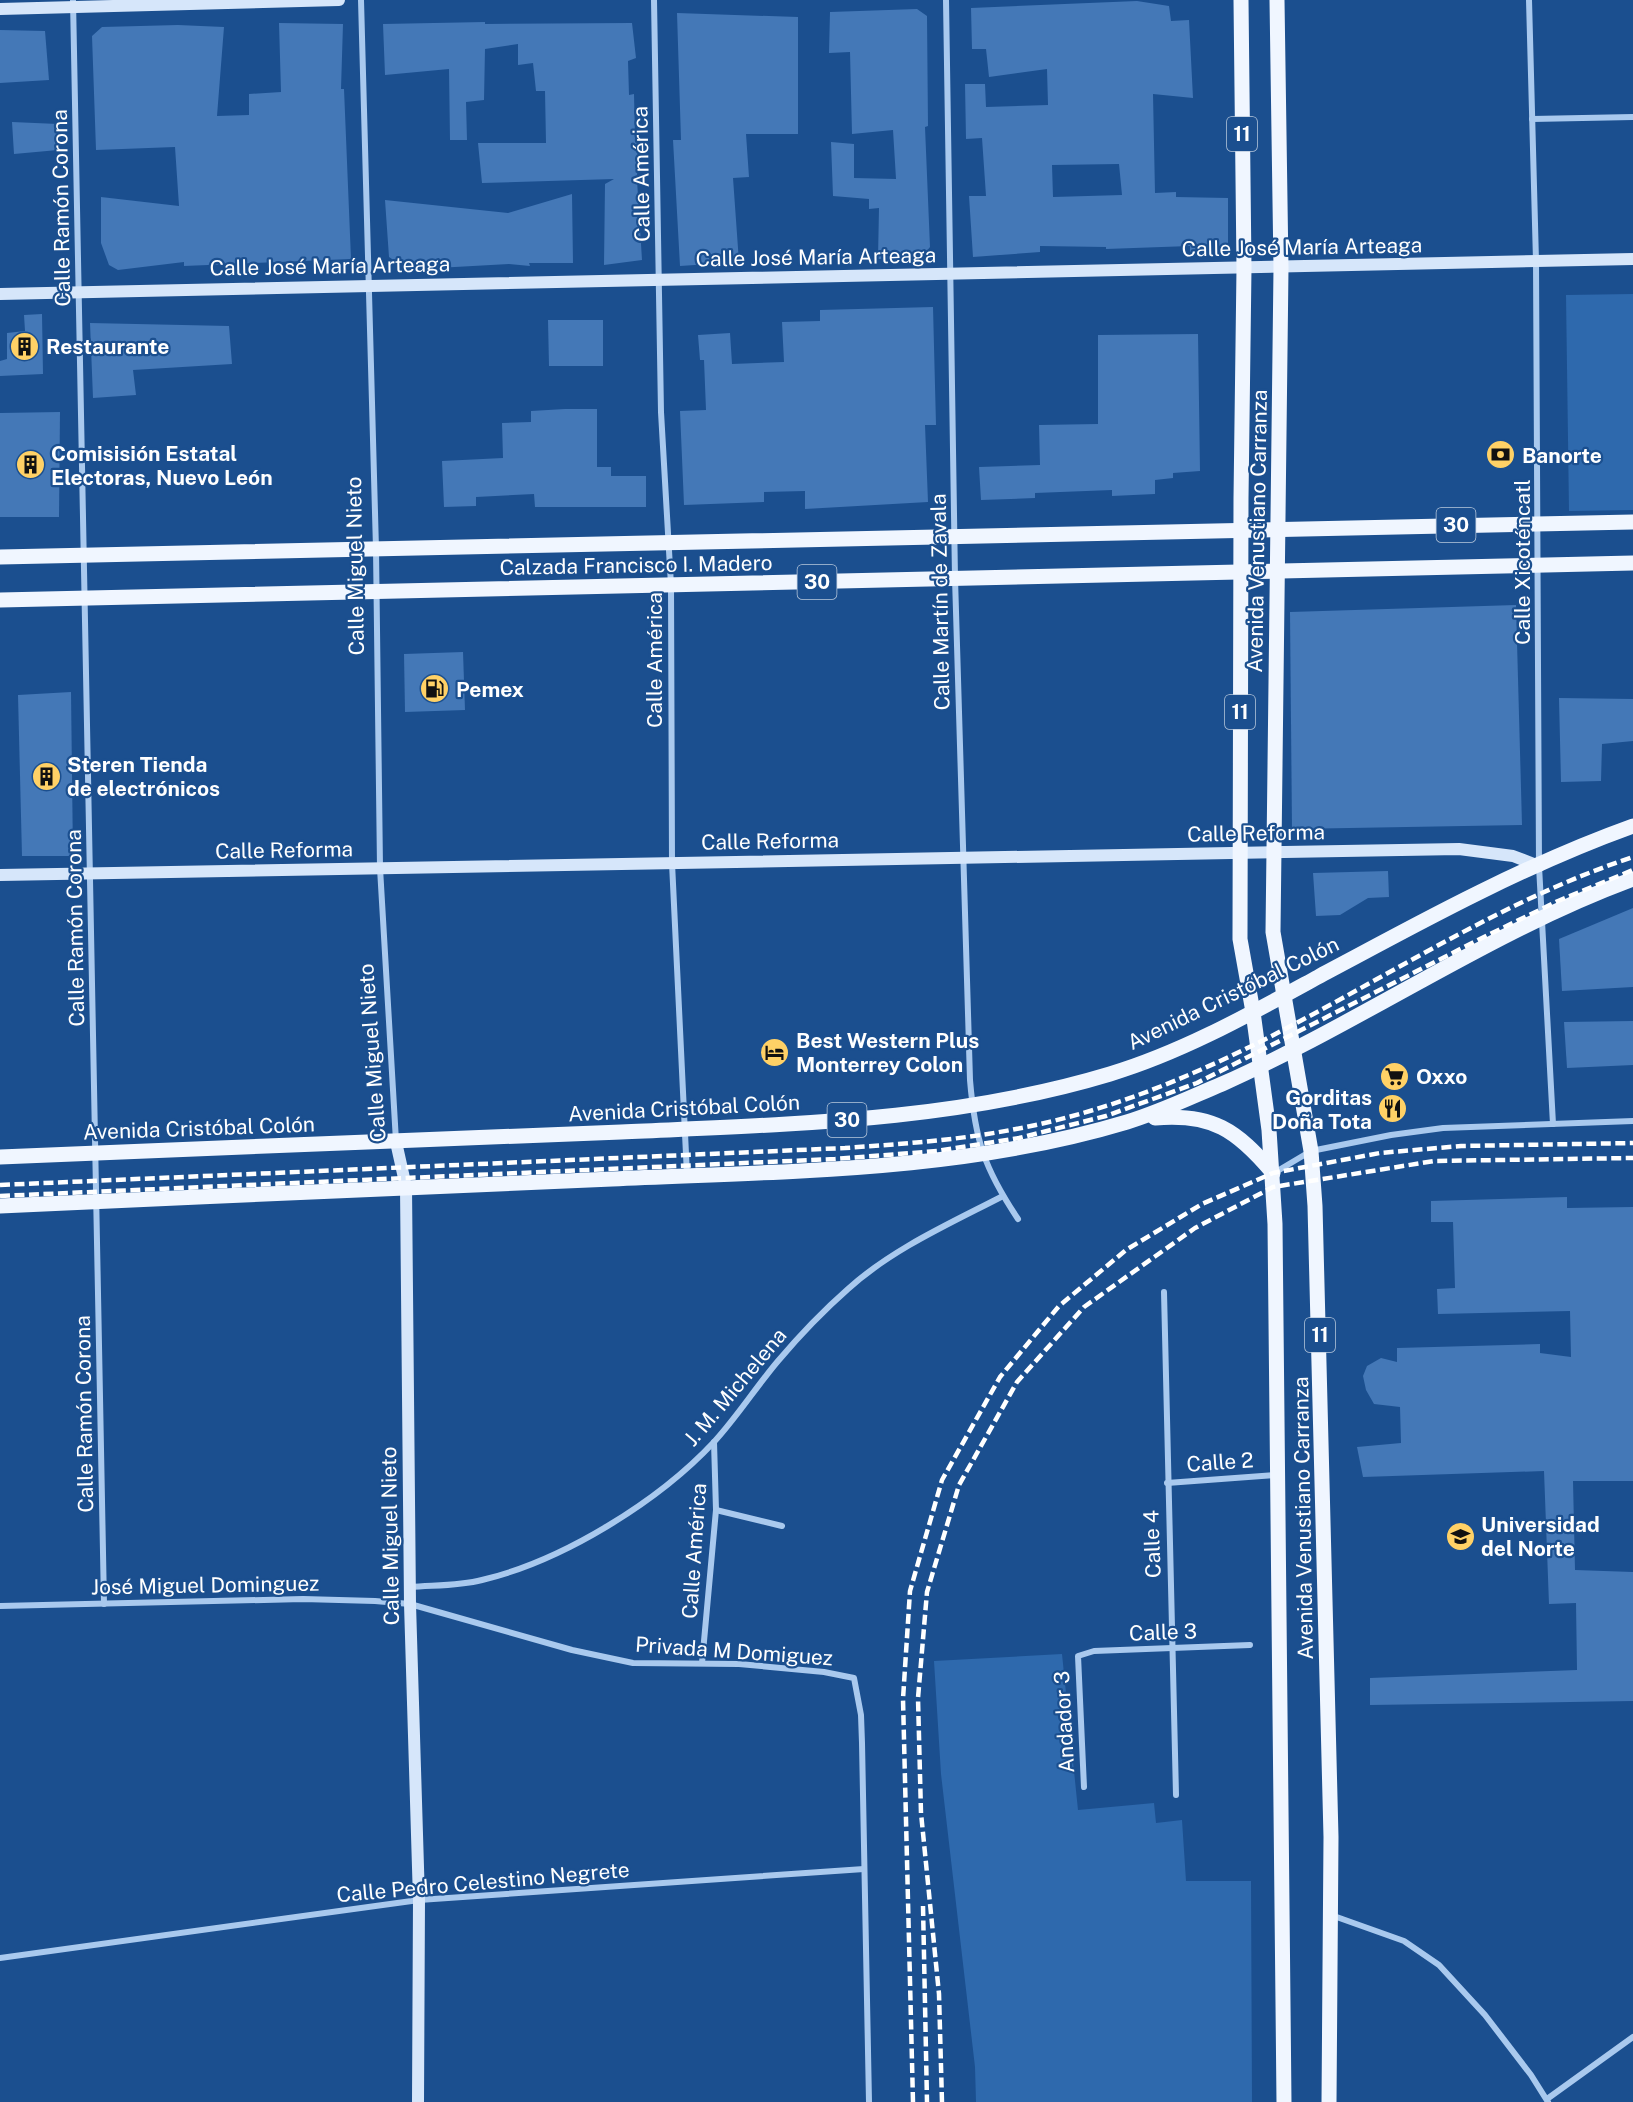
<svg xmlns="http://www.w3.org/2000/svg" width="1633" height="2102" font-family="'Public Sans',sans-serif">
<rect width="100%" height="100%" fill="#1b4f8f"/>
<g fill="#2e69ad">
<path d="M1633 294V510L1569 511 1566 295Z"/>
<path d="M1062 1654 1078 1810 1154 1803 1156 1823 1182 1820 1186 1881H1251L1252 2102H976L975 2067 941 1774 934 1661Z"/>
</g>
<g fill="#4478b7" fill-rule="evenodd">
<path d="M1137 1 1169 6 1171 21 1189 20 1193 98 1153 94 1155 193 1176 192V197L1228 198V246L1190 252V246L1106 249V247L1040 246V252L973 257 969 196H986L982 138 966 139 965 84H985L986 107 1048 105 1047 69 989 77 986 49H972L971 8ZM1119 164 1122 195 1053 197 1052 165Z"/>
<path d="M917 9 927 16 928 126 925 127 930 247 921 258 878 259 879 208 869 209V199L833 196 831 142 854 144V178L896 179 893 130 852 134 850 52 829 53 830 12Z"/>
<path d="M677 13 798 17V134H746L749 177 733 178 739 262 680 266 673 140H681Z"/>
<path d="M485 22V24L632 23 636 58 628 61 629 95 634 94 635 138H638L637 180 642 260 604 265 605 184 614 179 482 183 478 143H546L545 91H536L533 63 518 65V44L485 49 484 100 466 102 467 140H450L449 69 385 75 383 24Z"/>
<path d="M279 23 343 24 341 89H344L351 259 184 266V262L118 270 109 265 101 243V197L179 206 175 147 96 150 92 36 102 27 178 25 224 27 217 116 249 115V94L281 92Z"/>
<path d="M0 30 45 31 49 80 0 83Z"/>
<path d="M12 122 58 124V150L14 154Z"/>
<path d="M572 194 573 263H529L530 266 509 264 437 268 395 261 389 257 385 200 508 213Z"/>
<path d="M933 307 936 425H925L928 502 805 509V491L764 492V502L684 505 680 411 706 410 704 360H700L698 335 730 333 732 364 784 362 782 322 820 321V310Z"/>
<path d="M42 314 43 374 0 376V361L7 359V333L25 331 24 315Z"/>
<path d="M548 320H603V366H549Z"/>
<path d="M90 323 229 326 232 364 133 370 136 395 93 398Z"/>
<path d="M1198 334 1200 471 1173 473V478L1155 480V494L1112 496V490L1035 493V498L981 500 979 467 1040 465 1039 425 1098 424V335Z"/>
<path d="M565 409H597V467H611V476H646V507H535L534 494 476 497V506L444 507 442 461 503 458 502 423 531 422V411Z"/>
<path d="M60 412 59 517H0V413Z"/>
<path d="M1516 605 1522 825 1292 829 1290 612Z"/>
<path d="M463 652 465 710 405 712 404 654Z"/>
<path d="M71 692 73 856H22L18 695Z"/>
<path d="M1559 698 1633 699V741L1602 744 1601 781 1561 782Z"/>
<path d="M1388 871 1389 897 1368 898 1340 915 1316 916 1313 873Z"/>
<path d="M1633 908V987L1562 991 1559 939Z"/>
<path d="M1633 1021V1065L1567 1068 1564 1022Z"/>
<path d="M1567 1197V1208L1633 1207V1481H1573L1575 1570 1633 1572V1701L1370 1705V1678L1577 1670 1576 1603 1549 1604 1544 1471 1363 1477 1357 1447 1401 1443 1400 1407 1374 1404 1366 1390 1363 1376 1367 1366 1381 1358 1397 1362V1348L1540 1344V1353L1571 1357 1570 1311 1438 1314 1437 1289 1455 1288 1453 1222H1431V1201Z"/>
</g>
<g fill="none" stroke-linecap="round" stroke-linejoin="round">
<g stroke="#a9c9ee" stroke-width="6">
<path d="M73 0 104 1604"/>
<path d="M361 0 376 549 380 868 396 1141"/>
<path d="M654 0 661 412 671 585 672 863 687 1175"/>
<path d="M946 0 955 578 970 1080C975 1140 984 1168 1018 1219"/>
<path d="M1529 0 1536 261 1539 866 1553 1124"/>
<path d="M1532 119 1633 117"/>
<path d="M1274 1173 1311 1151 1391 1135 1443 1128 1633 1121"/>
<path d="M1164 1292 1176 1795"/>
<path d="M1167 1483 1276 1475"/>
<path d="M716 1510 782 1526"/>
<path d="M410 1587C434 1585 459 1586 482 1580 562 1561 658 1502 714 1442 737 1417 756 1387 778 1361 800 1335 823 1311 848 1289 892 1249 951 1223 1003 1196"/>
<path d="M0 1606 303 1599 375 1601 410 1604 572 1650 633 1663 739 1664 824 1672 854 1678 861 1715 862 1743 869 2102"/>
<path d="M702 1663 716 1510 714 1442"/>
<path d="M1084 1787 1078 1656 1094 1651 1250 1645"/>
<path d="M1331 1915 1404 1941 1439 1965 1485 2015 1531 2075 1548 2102"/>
<path d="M0 1958 419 1900 864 1869"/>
<path d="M1547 2099 1633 2037"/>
</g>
<g stroke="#d6e6fa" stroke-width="12">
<path d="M0 9 339 0"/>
<path d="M0 294 1633 259"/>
<path d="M0 875 1459 849 1513 856 1539 866"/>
<path d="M396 1142 406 1187 410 1604 419 1900 418 2102"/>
</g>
<g stroke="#f0f6ff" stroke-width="15">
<path d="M1241 0 1244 268 1241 498 1240 939 1253 1012 1269 1130 1275 1224 1284 2102"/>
<path d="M1277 0 1281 268 1273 932 1311 1151 1315 1206 1331 1837 1329 2102"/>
<path d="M0 557 1633 522"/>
<path d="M0 600 1633 563"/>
<path d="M1155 1118C1212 1113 1237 1130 1273 1173"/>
<path d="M0 1157C207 1147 414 1141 621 1132 786 1124 951 1122 1110 1074 1183 1052 1252 1013 1318 977 1420 922 1524 865 1633 826"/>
<path d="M0 1206C204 1197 408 1187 612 1179 784 1171 961 1172 1127 1122 1160 1112 1191 1097 1222 1084 1362 1022 1489 932 1633 879"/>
</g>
<g stroke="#fff" stroke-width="4.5" stroke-dasharray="10 4.5" stroke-linecap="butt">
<path d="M0 1185 845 1148C902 1144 960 1140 1016 1129 1076 1118 1138 1097 1193 1073 1343 1009 1478 908 1633 857"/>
<path d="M0 1196 835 1159 937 1151 1019 1138 1106 1116 1197 1083 1480 939 1558 901 1633 870"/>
<path d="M923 1906 927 2102"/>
<path d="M913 2102 903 1699 910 1591 942 1480 1000 1377 1059 1306 1126 1250 1202 1204 1273 1173 1380 1153 1461 1146 1633 1143"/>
<path d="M942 2102 939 1994 921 1813 918 1698 927 1592 959 1485 1017 1382 1084 1307 1195 1228 1273 1187 1434 1161 1633 1158"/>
</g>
</g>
<defs>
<symbol id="building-disc" viewBox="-11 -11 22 22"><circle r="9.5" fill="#ffd166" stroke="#1b4f8f"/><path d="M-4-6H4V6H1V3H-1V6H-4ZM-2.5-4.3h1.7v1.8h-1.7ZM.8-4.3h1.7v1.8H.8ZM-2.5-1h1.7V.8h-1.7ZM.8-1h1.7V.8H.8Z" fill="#111"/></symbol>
<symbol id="bank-disc" viewBox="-11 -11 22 22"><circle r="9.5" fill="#ffd166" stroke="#1b4f8f"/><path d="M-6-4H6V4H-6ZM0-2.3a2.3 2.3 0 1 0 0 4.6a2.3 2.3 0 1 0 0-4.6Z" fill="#111"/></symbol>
<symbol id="fuel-disc" viewBox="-11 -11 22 22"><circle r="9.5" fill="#ffd166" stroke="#1b4f8f"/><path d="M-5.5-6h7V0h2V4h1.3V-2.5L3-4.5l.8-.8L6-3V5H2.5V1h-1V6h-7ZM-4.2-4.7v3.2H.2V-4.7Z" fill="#111"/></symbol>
<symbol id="hotel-disc" viewBox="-11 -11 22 22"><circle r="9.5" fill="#ffd166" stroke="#1b4f8f"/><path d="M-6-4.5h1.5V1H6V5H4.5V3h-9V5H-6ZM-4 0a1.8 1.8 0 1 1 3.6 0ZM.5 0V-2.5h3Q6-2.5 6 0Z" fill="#111"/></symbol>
<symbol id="supermarket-disc" viewBox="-11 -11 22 22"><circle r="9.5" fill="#ffd166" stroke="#1b4f8f"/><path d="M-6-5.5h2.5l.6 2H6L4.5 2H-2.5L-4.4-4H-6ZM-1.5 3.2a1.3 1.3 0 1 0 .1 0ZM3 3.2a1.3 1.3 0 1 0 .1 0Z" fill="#111"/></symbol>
<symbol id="restaurant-disc" viewBox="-11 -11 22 22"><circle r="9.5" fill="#ffd166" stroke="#1b4f8f"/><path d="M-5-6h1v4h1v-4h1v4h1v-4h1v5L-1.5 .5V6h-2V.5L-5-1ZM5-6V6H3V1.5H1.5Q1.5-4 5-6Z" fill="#111"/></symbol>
<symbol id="university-disc" viewBox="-11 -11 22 22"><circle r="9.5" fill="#ffd166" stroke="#1b4f8f"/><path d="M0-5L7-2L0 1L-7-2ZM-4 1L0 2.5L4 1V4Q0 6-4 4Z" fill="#111"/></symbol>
</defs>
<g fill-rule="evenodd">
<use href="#building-disc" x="8" y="330" width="33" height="33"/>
<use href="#bank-disc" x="1484" y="438" width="33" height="33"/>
<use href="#building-disc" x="14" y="448" width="33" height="33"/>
<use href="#fuel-disc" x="418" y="672" width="33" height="33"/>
<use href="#building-disc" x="30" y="760" width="33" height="33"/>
<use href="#hotel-disc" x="758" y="1036" width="33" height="33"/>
<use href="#supermarket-disc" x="1378" y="1060" width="33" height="33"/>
<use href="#restaurant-disc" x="1376" y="1092" width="33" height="33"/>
<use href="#university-disc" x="1444" y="1520" width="33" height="33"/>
</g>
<g text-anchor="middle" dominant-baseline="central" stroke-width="4.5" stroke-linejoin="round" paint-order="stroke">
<g fill="#1b4f8f" stroke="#bbcadd" stroke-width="1.5">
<rect x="1227" y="117" width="30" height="34" rx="4.5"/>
<rect x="1436.5" y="508" width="39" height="34" rx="4.5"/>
<rect x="797.5" y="565" width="39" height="34" rx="4.5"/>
<rect x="1225" y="695" width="30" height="34" rx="4.5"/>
<rect x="827.5" y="1103" width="39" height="34" rx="4.5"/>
<rect x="1305" y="1318" width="30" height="34" rx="4.5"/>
</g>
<g font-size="20" font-weight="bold" fill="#fff">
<text x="1242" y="134">11</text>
<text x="1456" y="525">30</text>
<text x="817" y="582">30</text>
<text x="1240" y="712">11</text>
<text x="847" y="1120">30</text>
<text x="1320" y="1335">11</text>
</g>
<g font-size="21" fill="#fff" stroke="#1b4f8f">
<text transform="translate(641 174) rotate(-91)">Calle América</text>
<text transform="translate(61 208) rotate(-91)">Calle Ramón Corona</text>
<text transform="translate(1302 247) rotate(-1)">Calle José María Arteaga</text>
<text transform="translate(816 257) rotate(-1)">Calle José María Arteaga</text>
<text transform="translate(330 266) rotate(-1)">Calle José María Arteaga</text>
<text transform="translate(1257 531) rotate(-89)">Avenida Venustiano Carranza</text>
<text transform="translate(1522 562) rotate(-90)">Calle Xicoténcatl</text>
<text transform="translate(636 565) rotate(-1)">Calzada Francisco I. Madero</text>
<text transform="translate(355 566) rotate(-91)">Calle Miguel Nieto</text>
<text transform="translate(940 602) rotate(-91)">Calle Martín de Zavala</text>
<text transform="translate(654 660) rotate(-90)">Calle América</text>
<text transform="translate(1256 833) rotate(-1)">Calle Reforma</text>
<text transform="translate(770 841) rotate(-1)">Calle Reforma</text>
<text transform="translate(284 850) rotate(-1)">Calle Reforma</text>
<text transform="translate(75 928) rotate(-91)">Calle Ramón Corona</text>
<text transform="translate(1233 993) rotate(-26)">Avenida Cristóbal Colón</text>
<text transform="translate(372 1053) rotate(-94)">Calle Miguel Nieto</text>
<text transform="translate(684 1108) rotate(-3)">Avenida Cristóbal Colón</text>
<text transform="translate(199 1128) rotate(-2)">Avenida Cristóbal Colón</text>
<text transform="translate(735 1387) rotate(-50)">J. M. Michelena</text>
<text transform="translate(84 1414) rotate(-91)">Calle Ramón Corona</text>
<text transform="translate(1220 1462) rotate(-4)">Calle 2</text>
<text transform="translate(1303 1518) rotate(-91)">Avenida Venustiano Carranza</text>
<text transform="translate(390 1536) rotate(-91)">Calle Miguel Nieto</text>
<text transform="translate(1152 1544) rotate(-92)">Calle 4</text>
<text transform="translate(694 1551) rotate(-86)">Calle América</text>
<text transform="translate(205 1585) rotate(-1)">José Miguel Dominguez</text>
<text transform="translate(1163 1632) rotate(-2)">Calle 3</text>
<text transform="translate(734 1651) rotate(4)">Privada M Domiguez</text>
<text transform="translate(1064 1722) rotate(-93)">Andador 3</text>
<text transform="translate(483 1882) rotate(-5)">Calle Pedro Celestino Negrete</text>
</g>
<g font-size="21" font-weight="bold" fill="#fff" stroke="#1b4f8f" text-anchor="start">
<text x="46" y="346">Restaurante</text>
<text x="51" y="453">Comisisión Estatal<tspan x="51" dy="24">Electoras, Nuevo León</tspan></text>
<text x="1522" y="455">Banorte</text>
<text x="456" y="689">Pemex</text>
<text x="67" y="764">Steren Tienda<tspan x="67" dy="24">de electrónicos</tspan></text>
<text x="796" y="1040">Best Western Plus<tspan x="796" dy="24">Monterrey Colon</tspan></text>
<text x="1416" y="1076">Oxxo</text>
<text x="1372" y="1097" text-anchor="end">Gorditas<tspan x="1372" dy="24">Doña Tota</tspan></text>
<text x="1481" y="1524">Universidad<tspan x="1481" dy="24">del Norte</tspan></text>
</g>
</g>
</svg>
